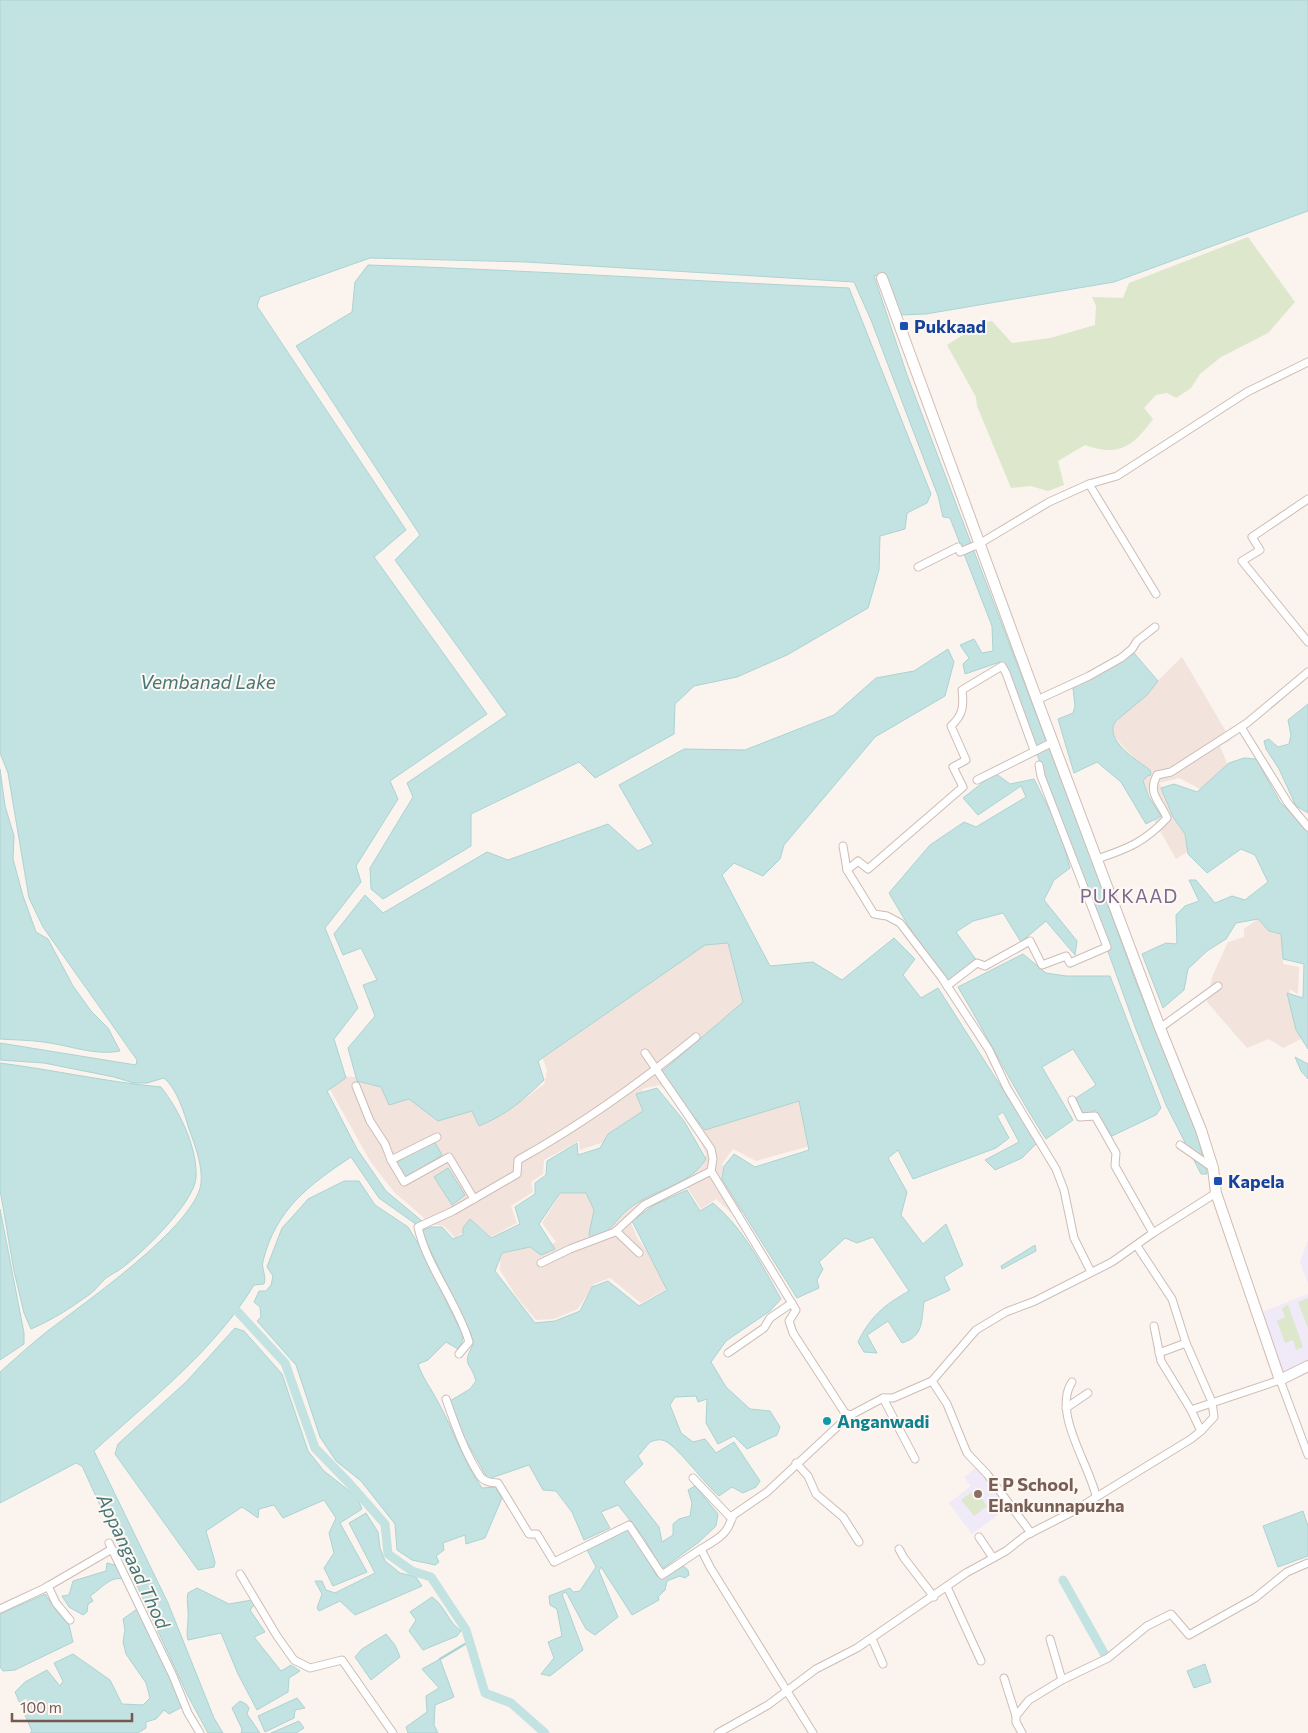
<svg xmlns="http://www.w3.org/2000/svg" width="1308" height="1733" font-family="Commissioner,sans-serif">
<rect width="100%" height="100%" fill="#fbf3ed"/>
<g fill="#f2e4dc">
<path d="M1182 657 1231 740 1220 746 1229 768 1204 791 1179 778 1159 783 1200 844 1176 859 1153 818 1160 813 1141 777 1148 772 1108 730Z"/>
<path d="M1263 915 1283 931V964L1299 967 1298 994 1289 989 1298 1029 1303 1038 1283 1048 1269 1039 1247 1048 1207 1002 1212 977 1228 942 1244 937V929Z"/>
<path d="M723 936 735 945 800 1097 810 1146 756 1161 733 1149 722 1164 726 1177 747 1208 735 1216 716 1199 701 1209 687 1187 653 1203 630 1221 638 1239 667 1279 665 1290 641 1303 610 1278 594 1284 578 1309 554 1319 536 1320 516 1296 500 1270V1259L504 1249 521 1240 542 1248 556 1242 542 1223 562 1191 586 1188 625 1208 702 1166 706 1154 697 1135 668 1092 659 1085 642 1089 651 1115 613 1139 580 1150 579 1141 544 1160 543 1174 531 1182 533 1192 511 1206 517 1223 490 1237 473 1222 468 1229 455 1238 444 1226 431 1224 394 1192 370 1161 328 1086 341 1076 368 1078 474 1103 492 1116 526 1098 544 1084 547 1071 542 1056 704 942Z"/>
</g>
<g fill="#f0e9f7">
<path d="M1308 1240V1283L1300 1262Z"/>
<path d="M1308 1294V1360L1283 1374 1260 1313Z"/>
<path d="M976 1468 1007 1508 972 1534 949 1503 971 1486 964 1477Z"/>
</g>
<g fill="#dce7cc">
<path d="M1248 237 1295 302 1268 333 1221 357 1200 374 1191 388 1176 398 1167 393 1156 395 1144 408 1153 419C1133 447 1118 457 1085 445L1058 461 1064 485 1048 491 1031 486 1011 488 977 406 976 397 947 345 982 323 992 321 1012 343 1050 338 1095 325 1096 306 1092 297 1123 298 1129 283Z"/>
<path d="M1308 1298V1328L1298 1302Z"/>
<path d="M1288 1305 1303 1347 1296 1350 1293 1340 1285 1343 1277 1321 1285 1317 1282 1308Z"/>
<path d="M975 1490 987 1506 974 1516 961 1500Z"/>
</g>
<g fill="#c3e3e2" stroke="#abd3d2">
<path d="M0 0H1308V211L1114 282 926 314 900 315 883 274 874 276 907 375 1090 856 1137 985 1198 1137 1207 1174H1201L1166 1105 1137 1032 1006 668 1000 662 965 674 963 664 969 658 960 645 974 639 982 653 993 651 992 626 950 518 943 517 938 496 871 320 854 282 526 262 370 258 260 297 257 306 406 530 374 557 487 714 390 781 398 799 356 866 361 882 325 928 358 1008 334 1039 346 1078 327 1091 357 1149 386 1191 422 1221 417 1225 379 1198 351 1157C309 1185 276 1209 263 1261 261 1270 267 1275 264 1284L254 1285C214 1351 150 1400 94 1451L168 1603 214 1718 223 1733H208L187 1694 82 1466 76 1463 0 1503V1372C16 1358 32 1343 49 1330 84 1303 194 1227 201 1184 203 1166 195 1145 189 1129 184 1112 177 1089 164 1078L147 1083H134L114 1077 44 1063 0 1060V1043L136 1065 137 1060 43 927 29 898 8 773 0 753Z"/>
<path d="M368 265C528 270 689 281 849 288L931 494 927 503 907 513 905 529 880 536 879 570 868 608 787 655 737 677 694 686 675 704 674 734 595 778 579 762 471 814V846L383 899 371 889 370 868 413 797 407 783 507 715 395 560 420 535 296 346 352 312 355 282Z"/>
<path d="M948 649 954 662 945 696 875 737 784 845 780 859 763 876 734 863 722 875 770 966 813 962 842 980 894 938 915 959 903 975 921 998 938 988 1037 1143 1022 1158 995 1170 985 1160 1019 1142 1003 1112 997 1116 1009 1138 996 1148 913 1179 898 1150 888 1158 907 1192 901 1215 923 1244 946 1224 963 1265 944 1277 950 1290 924 1302C921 1322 924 1336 902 1343L888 1321 867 1335 877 1353 864 1352 858 1342C870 1317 884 1305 909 1291L873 1237 857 1243 845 1238 819 1262 823 1269 817 1280 819 1288 797 1298 722 1179 724 1166 734 1154 755 1167 809 1150 799 1101 705 1130 659 1074 743 1002 728 943 705 945 538 1061 544 1080C522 1101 508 1114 479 1126L472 1111 438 1121 409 1099 389 1105 381 1087 357 1081 348 1048 375 1016 363 985 377 980 361 948 343 955 334 934 365 895 383 913 487 852 508 860 608 824 638 851 653 844 619 785 684 749 745 750 834 715 876 678 914 671Z"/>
<path d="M1134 653 1158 681 1147 695 1116 721C1102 739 1138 761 1150 770L1151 775 1147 776 1143 781 1149 797 1161 816 1146 824 1121 782 1097 762 1074 773 1058 719 1073 713 1075 706 1073 688Z"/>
<path d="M1308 704V813L1296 806 1279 769 1266 749 1264 741 1269 739 1278 747 1289 744 1291 735 1288 720Z"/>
<path d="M1244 758 1256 759 1280 802 1308 831V1049L1296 1030 1287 993 1303 998 1304 964 1283 959 1281 934 1269 931 1258 919 1236 923 1226 939 1207 951 1188 969 1184 990 1163 1008 1142 954 1166 943 1177 944 1176 915 1185 906 1199 901 1189 880H1196L1215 903 1232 896 1245 900 1268 882 1255 855 1241 849 1207 873 1188 854 1185 834 1173 817 1161 788 1174 784 1197 792 1229 763Z"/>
<path d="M0 769 5 806 14 836 13 859 23 896 36 932 48 939 73 986 91 1011 108 1028 120 1051C94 1056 69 1045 43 1042 30 1040 14 1040 0 1039Z"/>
<path d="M995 773 1010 784 1034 779 1059 829 1070 868 1054 880 1044 900 1077 941 1075 955 1046 921 1021 942 1003 913 973 921 956 932 977 961 948 982 909 927 889 893 930 845 964 822 976 827 1026 797 1021 786 978 815 963 798Z"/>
<path d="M1023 954 1046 973 1066 976H1110L1161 1108 1156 1115 1112 1136 1095 1110 1083 1117 1076 1098 1096 1085 1073 1049 1042 1067 1073 1120 1046 1139C1014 1090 988 1037 958 987Z"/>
<path d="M1295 1057 1308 1064V1079L1301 1071Z"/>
<path d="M0 1063C54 1070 107 1082 161 1087 179 1110 198 1148 196 1178 194 1203 140 1256 119 1270 115 1273 110 1275 106 1278 100 1283 96 1290 90 1294 71 1308 52 1320 31 1329L24 1313 14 1271 0 1190Z"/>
<path d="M657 1088 684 1121 706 1159C688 1188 651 1189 626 1211 612 1224 611 1232 592 1241L589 1234 594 1210 586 1193H560L539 1224 555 1249 541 1255 530 1247 502 1253 495 1271 535 1323 555 1321 580 1311 592 1287 608 1281 639 1306 667 1290 632 1221 654 1205 687 1190 700 1211 713 1203C744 1229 761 1264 781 1299L770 1311 726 1341 711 1362 726 1387 750 1409 770 1411 780 1427 777 1435 747 1449 734 1436 718 1444 706 1423 707 1399 698 1402 696 1396 675 1397 670 1405 681 1433 693 1442 705 1439 716 1453 734 1442 760 1481 756 1487 743 1493 732 1487 719 1496C705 1485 675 1442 662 1440 658 1439 653 1441 650 1442L638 1456 643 1464 624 1482 659 1527 662 1542 673 1535V1524L679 1519 690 1516 692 1503 688 1490 695 1486 718 1514 716 1526 699 1542 662 1569 644 1538 618 1505 601 1512 610 1528 584 1540 572 1512 556 1491 543 1490 529 1465 488 1479 460 1430 450 1401 470 1389 476 1381C471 1362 461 1366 473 1345L471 1334 421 1231 431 1227H442L453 1239 463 1235V1228L470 1219 491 1238 520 1224 515 1207 535 1194V1183L546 1175 547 1161 577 1143 578 1155 600 1148 608 1134 643 1111 636 1094Z"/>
<path d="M433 1139 442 1155 406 1178 396 1163Z"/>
<path d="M448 1168 465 1195 452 1205 434 1177Z"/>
<path d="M344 1181H359L375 1205 408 1227 419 1245 463 1336 462 1342 458 1349 446 1342 428 1360 418 1364C423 1379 431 1388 438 1402 454 1430 463 1462 482 1488L495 1487 502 1498 485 1538 466 1544 465 1535 443 1543 444 1550 436 1556 439 1562 435 1565 412 1560 397 1550 395 1524 361 1481 336 1461 320 1437 296 1365 257 1321 261 1317 260 1307 254 1302 259 1291H266L271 1285 273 1276 267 1267 282 1228 293 1216 308 1199Z"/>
<path d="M0 1209 24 1333V1344L0 1360Z"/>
<path d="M1035 1245 1036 1251 1002 1269 1001 1266Z"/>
<path d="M235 1328 244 1331 282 1374 308 1451 324 1471 357 1497 362 1509 340 1523 367 1572 333 1586 324 1568 334 1553 329 1533 336 1518 324 1500 283 1518 274 1505 259 1509 258 1518 242 1507 206 1531 215 1562 214 1567 198 1570 115 1454 118 1444 187 1381Z"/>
<path d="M1303 1511 1308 1526V1556L1278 1567 1263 1526Z"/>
<path d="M366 1513 378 1532 380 1548 385 1561 400 1573 416 1577 422 1586 355 1615 340 1601 319 1611 317 1608 322 1594 315 1581H322L326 1590 335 1593 375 1573 349 1523Z"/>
<path d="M628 1527 657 1576 662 1577 681 1564 688 1570 689 1575 685 1578 680 1576 667 1581 665 1590 658 1597 659 1600 632 1615 601 1567 599 1571 618 1617 595 1635 586 1629 566 1592 562 1594 583 1650 550 1676 541 1674 554 1658 548 1642 562 1636 557 1609 550 1605 549 1596 570 1588 573 1592 580 1591 596 1567 586 1548Z"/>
<path d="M107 1563 115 1565 123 1579C110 1576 101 1589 90 1596L93 1601 88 1604 87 1612 83 1615 69 1607 62 1596 69 1595 73 1581 106 1571Z"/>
<path d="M197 1588 229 1604 252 1600 254 1605 250 1610 265 1632 254 1637 281 1671 291 1665 300 1671 289 1678 288 1692 257 1710 238 1674 221 1633 188 1640C186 1632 188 1627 188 1619 189 1610 186 1602 188 1593Z"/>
<path d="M45 1594 58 1613 69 1625 73 1642 15 1670 3 1671 0 1667V1614Z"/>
<path d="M432 1597C445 1606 448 1622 461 1631L457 1636 423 1650 409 1631 416 1620 410 1612Z"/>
<path d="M137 1609 184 1706 169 1714 164 1710 156 1719 146 1722V1728L138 1733H30L32 1731 15 1692 25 1682 47 1670 60 1686 63 1681 54 1663 73 1654 110 1680 122 1704 143 1705 150 1698 146 1683 126 1654 123 1642 125 1630 123 1619Z"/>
<path d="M386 1634 395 1645 400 1657 371 1680 355 1657 362 1649Z"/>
<path d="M440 1659 454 1697 435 1705 434 1725 438 1733H408L406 1727 427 1712 426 1696 439 1688 422 1669Z"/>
<path d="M1205 1664 1211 1682 1194 1688 1187 1671Z"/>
<path d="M297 1698 305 1708 295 1710 294 1718 265 1732 258 1716Z"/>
<path d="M240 1701 246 1704 249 1708 247 1714 260 1733H241L242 1729 232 1708Z"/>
<path d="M299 1721 304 1728 296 1733H271Z"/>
</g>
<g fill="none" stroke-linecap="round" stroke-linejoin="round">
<path stroke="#abd3d2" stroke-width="2.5" d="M440 1659 470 1641"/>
<g stroke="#c3e3e2" stroke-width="9">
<path d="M238 1312 285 1363 315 1448 348 1482 385 1524 388 1554 412 1571 431 1577 466 1630 485 1693 511 1703 545 1733"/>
<path d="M1063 1580 1105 1655"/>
</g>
<defs>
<g id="street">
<path d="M1089 484 1156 594"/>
<path d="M1308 499 1252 537 1260 550 1242 561 1308 642"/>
<path d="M918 567 958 547 960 552 979 544 1049 502 1089 484 1117 476 1247 392 1308 362"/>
<path d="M1037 700 1089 676 1121 658 1132 649 1137 641 1155 627"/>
<path d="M1241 727 1288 803 1308 827"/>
<path d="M1034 750 1006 673 1002 666 962 690C964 706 963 715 951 726L966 760 953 767 963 787 868 869 858 861 847 870 874 914 887 916 900 923 942 978 989 1050 1007 1088 1056 1169 1064 1190 1074 1238 1091 1272"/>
<path d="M977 780 1053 742"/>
<path d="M843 846 847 870"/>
<path d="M1097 859C1127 849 1145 842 1167 818 1160 801 1147 794 1157 775L1171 772 1247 723 1308 672"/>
<path d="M947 986 977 963 985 966 1030 941 1042 965 1066 956 1070 963 1107 947 1041 776 1039 765"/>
<path d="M1160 1028 1218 986"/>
<path d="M645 1053 711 1149 713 1159 711 1171 796 1310 789 1321 793 1333 845 1413 851 1415 883 1398H893L932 1381 976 1330 1006 1312 1035 1301 1112 1262 1153 1233"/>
<path d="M356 1086 370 1121 385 1144 391 1160"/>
<path d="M1072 1100 1080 1117 1095 1116 1116 1153 1115 1166 1153 1233 1216 1193"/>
<path d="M437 1137 391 1160 404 1182 449 1157 474 1199"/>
<path d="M1180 1145 1213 1168"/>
<path d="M616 1231 639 1253"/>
<path d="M1137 1246 1172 1299 1186 1343 1212 1402 1214 1417 1201 1431"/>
<path d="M541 1263 570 1249 615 1232 644 1205 711 1171"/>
<path d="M1154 1326 1161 1361 1191 1410"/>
<path d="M728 1353 764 1328 770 1318 792 1303"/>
<path d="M1159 1353 1186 1343"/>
<path d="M459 1354 469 1342C458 1304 426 1265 418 1227L453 1211 517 1174 518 1160C581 1125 640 1083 696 1037"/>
<path d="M932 1381 947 1404 967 1453 987 1474 1031 1533"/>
<path d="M1072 1382C1052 1412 1089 1464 1096 1496"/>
<path d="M883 1398 915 1459"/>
<path d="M446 1399C455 1425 465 1453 480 1476 484 1482 491 1483 498 1483L529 1534H537L554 1562 629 1525 662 1575 701 1549"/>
<path d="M1066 1408 1088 1393"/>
<path d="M796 1463 808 1476 816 1494 843 1517 859 1542"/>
<path d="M693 1478 732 1519"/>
<path d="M979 1537 993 1558"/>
<path d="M109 1543 173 1676 188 1713 200 1733"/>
<path d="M899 1549 904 1558 934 1597"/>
<path d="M240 1574 277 1636 294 1660 310 1668 342 1660 393 1733"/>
<path d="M48 1586 56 1603 70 1620"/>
<path d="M947 1587 981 1661"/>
<path d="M0 1609 45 1588 112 1549"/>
<path d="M872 1639 883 1664"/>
<path d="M1050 1639 1062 1680"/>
<path d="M1004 1678 1016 1716"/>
<path d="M718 1733 768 1705 816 1669 857 1648 966 1573 1006 1551 1025 1536 1072 1512 1191 1439 1201 1431 1191 1410 1280 1380 1308 1455"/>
<path d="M813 1733 710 1567 701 1549C716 1540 729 1534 732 1516L767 1492 850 1415"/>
<path d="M1022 1733 1016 1722V1716L1029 1700 1062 1680 1108 1658 1147 1626 1171 1614 1189 1635 1255 1598 1287 1572 1308 1563"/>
</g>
<path id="secondary" d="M882 278 1037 700 1160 1028 1201 1130 1213 1168 1216 1193 1280 1380 1308 1366"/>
</defs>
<use href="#street" stroke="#cebcb6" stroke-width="9"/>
<use href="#secondary" stroke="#d1bcb4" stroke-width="12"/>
<use href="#street" stroke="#fff" stroke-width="7"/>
<use href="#secondary" stroke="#fff" stroke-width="10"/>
</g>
<g fill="#1a4fb4" stroke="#fdf8f3" stroke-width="2">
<rect x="899" y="321" width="10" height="10" rx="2.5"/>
<rect x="1213" y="1176" width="10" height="10" rx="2.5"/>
</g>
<circle fill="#0f9aa8" stroke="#fdf8f3" stroke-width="2" cx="827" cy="1421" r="5"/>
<circle fill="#8d6e63" stroke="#fdf8f3" stroke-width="2" cx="978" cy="1494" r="5"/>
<g text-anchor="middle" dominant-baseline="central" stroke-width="4" stroke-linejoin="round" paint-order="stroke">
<g font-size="18" font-weight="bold" fill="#164399" stroke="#fdf8f3" text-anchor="start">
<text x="914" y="326">Pukkaad</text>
<text x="1228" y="1181">Kapela</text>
</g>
<g font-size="18" font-weight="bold" fill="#0d838f" stroke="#fdf8f3" text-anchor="start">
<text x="837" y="1421">Anganwadi</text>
</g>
<g font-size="18" font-weight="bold" fill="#785e54" stroke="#fdf8f3" text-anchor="start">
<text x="988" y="1484">E P School,<tspan x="988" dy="21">Elankunnapuzha</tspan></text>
</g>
<g font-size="19" font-style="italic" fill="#477676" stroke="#fdf8f3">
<text x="208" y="681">Vembanad Lake</text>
<text transform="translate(134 1561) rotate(65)">Appangaad Thod</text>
</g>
<g font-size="19" letter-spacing="1" fill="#7c6a8e" stroke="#fdf8f3">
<text x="1129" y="895">PUKKAAD</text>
</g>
</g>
<path d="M12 1713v8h120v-8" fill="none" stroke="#745852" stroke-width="2.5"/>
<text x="20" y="1713" font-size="15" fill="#745852" stroke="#fdf8f3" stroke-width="4" paint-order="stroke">100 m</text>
</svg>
